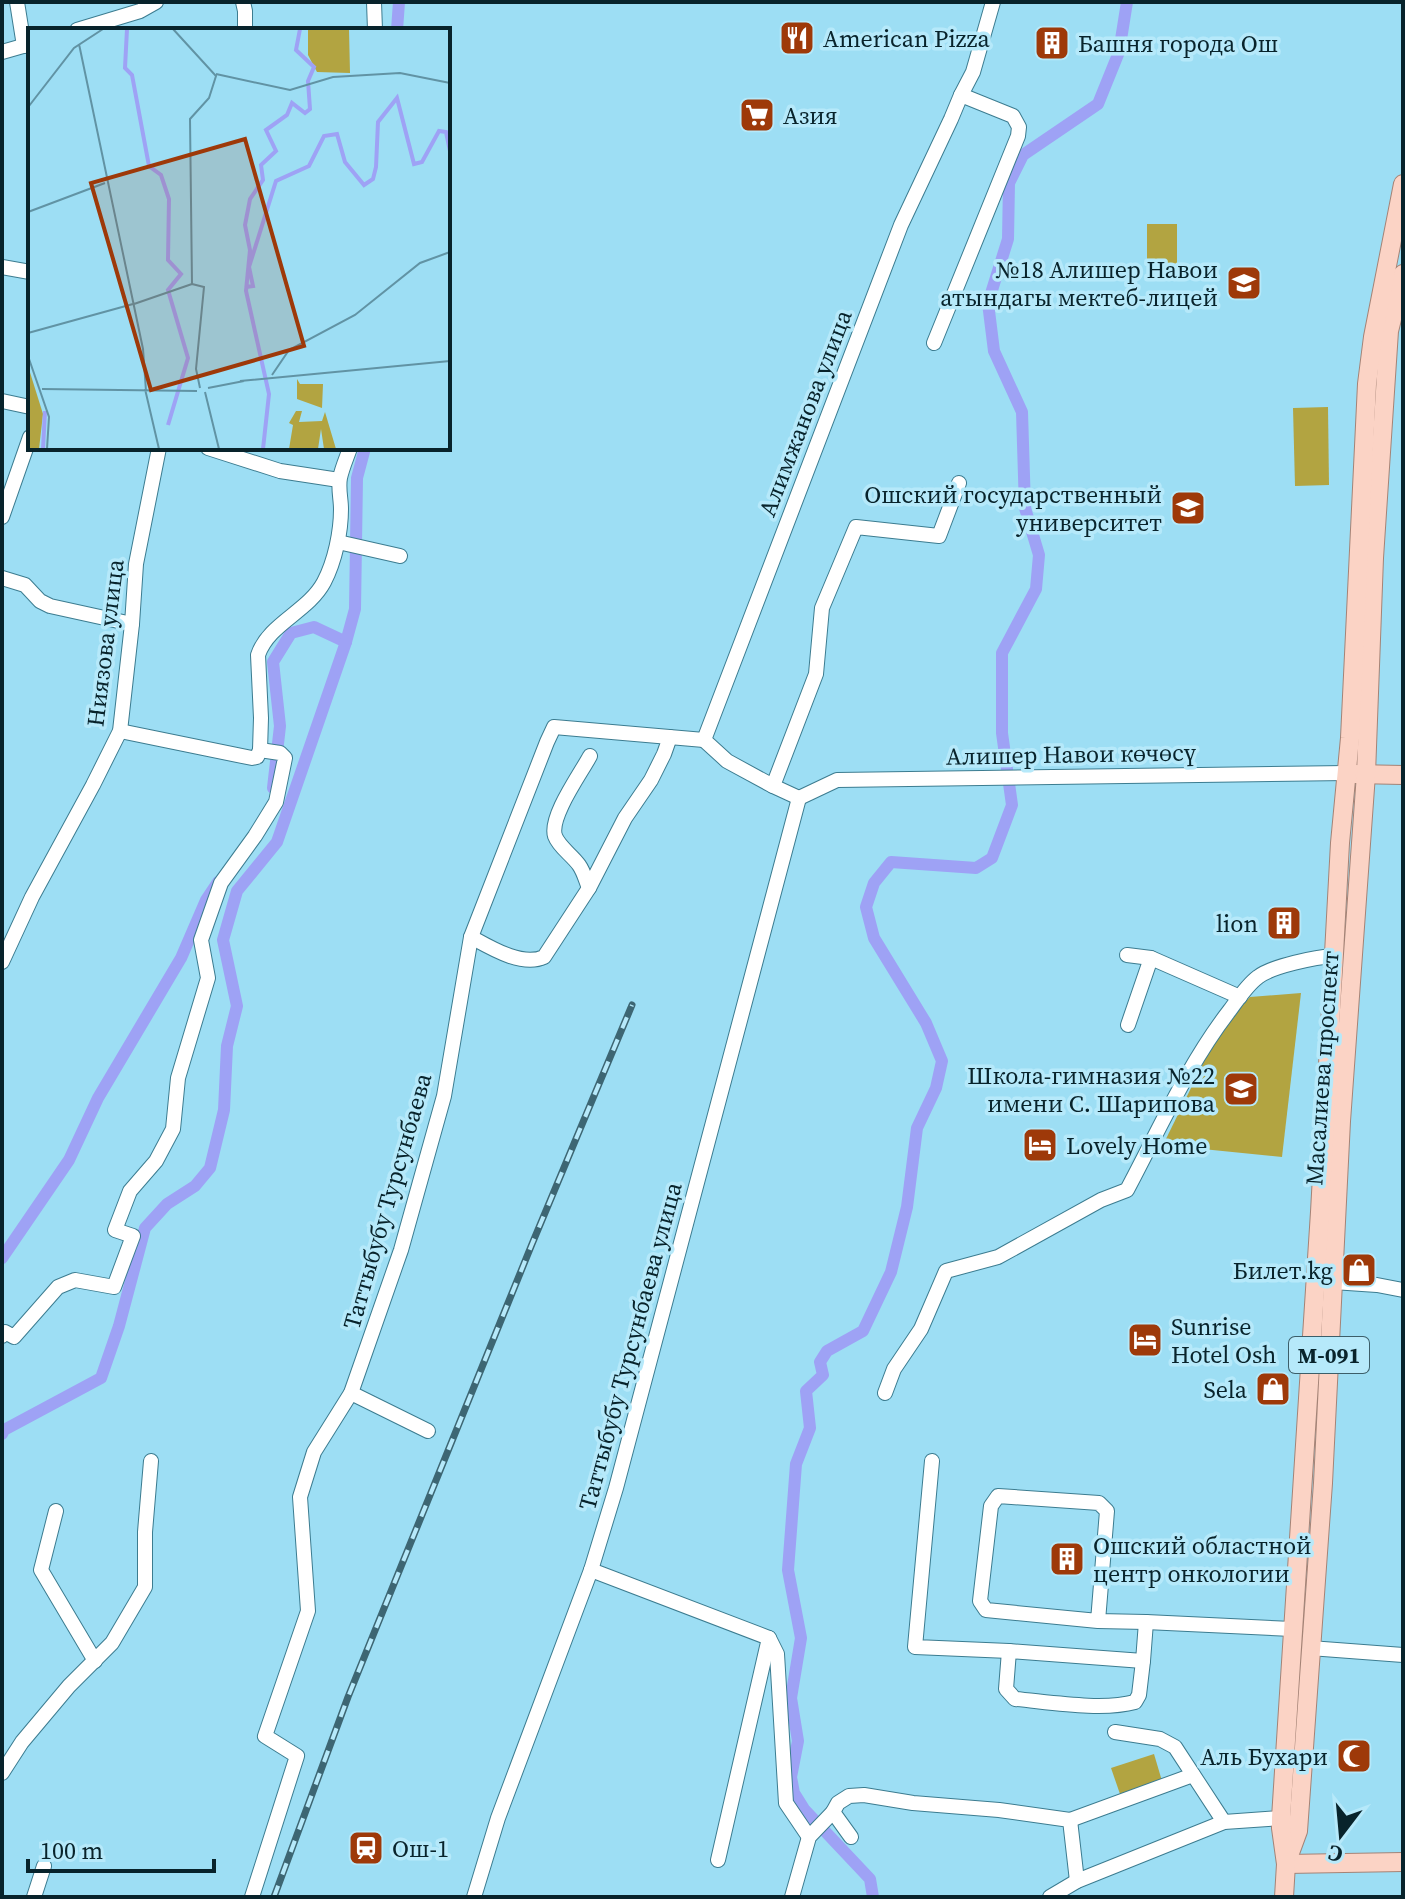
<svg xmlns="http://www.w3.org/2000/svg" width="1405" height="1899" font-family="'Source Serif 4',serif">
<rect width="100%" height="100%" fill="#9ddef4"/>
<g fill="#b2a441">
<rect x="1147" y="224" width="30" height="56"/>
<path d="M1328 407 1329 485 1295 486 1293 408Z"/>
<path d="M1301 993 1282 1157 1163 1145 1219 1031 1250 997Z"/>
<path d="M1154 1754 1162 1781 1120 1794 1111 1768Z"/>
</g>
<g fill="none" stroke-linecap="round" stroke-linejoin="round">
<g stroke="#9ea2f5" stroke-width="12">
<path d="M397 30 399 2"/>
<path d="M273 788 280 726 273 662 291 633 314 627 346 642"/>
<path d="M2 1258 69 1160 98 1098 181 958 206 900 218 882"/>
<path d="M2 1434 4 1430 101 1378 119 1326 145 1228 167 1204 195 1186 210 1168 224 1110 227 1046 237 1006 223 940 237 891 277 842 346 642 355 609 357 478 365 448"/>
<path d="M873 1897 870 1879 804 1809 794 1793 791 1777 798 1741 791 1698 801 1638 788 1570 796 1464 810 1428 806 1391 823 1375 820 1362 827 1351 863 1331 891 1272 907 1207 917 1128 936 1088 942 1061 926 1023 874 938 866 907 874 883 891 862 976 868 992 858 1012 805 1002 733V653L1036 589 1039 555 1025 508 1022 412 994 351 988 303 1008 239 1009 183 1023 155 1098 104 1119 52 1127 2"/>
</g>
<defs>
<g id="minor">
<path d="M17 2 24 46"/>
<path d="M243 2 245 11V30"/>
<path d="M374 2 375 30"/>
<path d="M77 30 140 11 156 2"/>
<path d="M2 52 30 44"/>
<path d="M2 267 30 272"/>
<path d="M934 343 1018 136 1019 127 1013 116 961 95"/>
<path d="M2 401 30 407"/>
<path d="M208 448 280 471 339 480"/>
<path d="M2 517 30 437"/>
<path d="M338 542 400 556"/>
<path d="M2 578 25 585 40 601 50 606 132 624"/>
<path d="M120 731 252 758 257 757 260 750"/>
<path d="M260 750 261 718 258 655C269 623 308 612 324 582 335 561 341 532 341 509 341 499 338 488 340 478 342 468 347 457 350 448"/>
<path d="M773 786 816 674 822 608 856 527 939 536 959 483"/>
<path d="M799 798 773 786 727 761 704 740 901 225 951 119 961 95 973 72 993 2"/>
<path d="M799 798 837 780 1347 773"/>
<path d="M589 888C586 881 584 872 579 865 572 855 559 847 555 836 549 817 581 773 590 756"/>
<path d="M471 937C491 948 522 967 544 957L589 888 625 818 651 780 664 754 670 737"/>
<path d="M1127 955 1151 958 1240 997"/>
<path d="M2 962 32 897 93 785 120 731 132 624 136 564 159 448"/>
<path d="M1128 1025 1151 958"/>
<path d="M1333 1282 1377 1285 1403 1290"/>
<path d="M2 1336 5 1332 14 1337 58 1287 75 1280 114 1287 133 1236 115 1230 130 1191 156 1161 173 1129 178 1078 208 978 201 940 221 883 255 836 276 802 285 758 280 753 260 750"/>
<path d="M351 1393 428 1431"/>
<path d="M885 1393 894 1369 921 1329 946 1271 998 1257 1101 1200 1127 1190C1159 1130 1188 1064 1230 1010 1238 999 1247 985 1258 977 1272 966 1316 957 1334 956"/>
<path d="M932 1461 915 1647 1009 1651 1143 1661 1146 1622"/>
<path d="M56 1511 41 1570 95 1661"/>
<path d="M591 1570 769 1638 718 1860"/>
<path d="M1098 1621 1107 1511 1099 1503 998 1496 991 1506 980 1601 986 1610 1098 1621 1146 1622 1292 1629"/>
<path d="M769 1638 777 1654 786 1803 809 1837"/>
<path d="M1310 1648 1403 1655"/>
<path d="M1009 1651 1006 1689 1015 1699C1049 1702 1102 1711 1135 1702L1139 1695 1143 1661"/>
<path d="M1115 1732 1160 1739 1175 1747 1224 1822"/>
<path d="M2 1773 22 1742 69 1686 112 1643 145 1587V1532L151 1461"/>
<path d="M1070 1820 1193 1775"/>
<path d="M851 1837 833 1812 838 1803 849 1796 864 1795 913 1803 999 1810 1070 1820 1077 1881"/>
<path d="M34 1897 44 1866"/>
<path d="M252 1897 297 1756 265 1736 308 1611 300 1497 314 1452 351 1393 401 1250 444 1096 471 937 547 742 554 727 704 740"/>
<path d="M474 1897 498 1818 591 1570 616 1488 799 798"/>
<path d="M792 1897 809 1837 833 1812"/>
<path d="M1050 1897 1077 1881 1224 1822 1281 1818"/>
</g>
<g id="major">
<path d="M1354 774 1403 775"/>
<path d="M1287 1861 1298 1831 1323 1483 1341 1121 1366 774 1374 558 1389 331 1403 274"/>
<path d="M1286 1864 1403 1862"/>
<path d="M1284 1897 1286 1864 1281 1828V1818L1320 1212 1340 843 1350 738 1367 384 1373 337 1403 184"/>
</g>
</defs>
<use href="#minor" stroke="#3c7c90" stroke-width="16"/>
<use href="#major" stroke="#a48376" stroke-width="20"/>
<use href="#minor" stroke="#fff" stroke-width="14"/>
<use href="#major" stroke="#fbd3c5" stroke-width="18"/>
<defs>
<path id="rail" d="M274 1897 348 1697 532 1244 632 1005"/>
</defs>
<use href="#rail" stroke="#3d6673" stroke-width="7"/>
<use href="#rail" stroke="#b6e9fa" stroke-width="4" stroke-dasharray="12" stroke-linecap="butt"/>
</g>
<defs>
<symbol id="restaurant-square" viewBox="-11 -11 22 22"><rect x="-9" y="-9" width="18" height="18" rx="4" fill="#9e3909" stroke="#b6e9fa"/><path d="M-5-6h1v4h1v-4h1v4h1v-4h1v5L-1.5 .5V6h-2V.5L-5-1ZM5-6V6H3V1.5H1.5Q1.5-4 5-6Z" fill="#fff"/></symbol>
<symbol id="building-square" viewBox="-11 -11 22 22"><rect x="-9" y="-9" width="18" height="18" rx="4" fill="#9e3909" stroke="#b6e9fa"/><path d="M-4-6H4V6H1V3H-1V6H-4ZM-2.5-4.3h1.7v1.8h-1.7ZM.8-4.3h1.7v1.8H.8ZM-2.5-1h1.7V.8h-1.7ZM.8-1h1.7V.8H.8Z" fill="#fff"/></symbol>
<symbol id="supermarket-square" viewBox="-11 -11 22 22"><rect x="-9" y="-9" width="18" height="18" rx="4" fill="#9e3909" stroke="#b6e9fa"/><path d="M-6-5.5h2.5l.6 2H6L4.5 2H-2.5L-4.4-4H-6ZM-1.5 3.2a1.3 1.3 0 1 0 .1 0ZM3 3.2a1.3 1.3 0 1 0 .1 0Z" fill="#fff"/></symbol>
<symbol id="school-square" viewBox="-11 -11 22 22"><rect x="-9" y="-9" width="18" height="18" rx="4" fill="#9e3909" stroke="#b6e9fa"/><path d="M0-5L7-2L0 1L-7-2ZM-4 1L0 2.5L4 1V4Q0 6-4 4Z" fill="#fff"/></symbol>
<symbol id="university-square" viewBox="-11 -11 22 22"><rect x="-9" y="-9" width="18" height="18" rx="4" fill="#9e3909" stroke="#b6e9fa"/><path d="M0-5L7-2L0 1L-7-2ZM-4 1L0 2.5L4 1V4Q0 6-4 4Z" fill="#fff"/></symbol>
<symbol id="hotel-square" viewBox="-11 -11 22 22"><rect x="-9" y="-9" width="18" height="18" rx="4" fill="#9e3909" stroke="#b6e9fa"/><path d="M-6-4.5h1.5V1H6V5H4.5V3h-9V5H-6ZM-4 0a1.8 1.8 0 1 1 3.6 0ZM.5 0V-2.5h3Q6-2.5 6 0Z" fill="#fff"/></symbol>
<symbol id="shop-square" viewBox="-11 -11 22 22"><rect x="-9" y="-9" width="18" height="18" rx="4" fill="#9e3909" stroke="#b6e9fa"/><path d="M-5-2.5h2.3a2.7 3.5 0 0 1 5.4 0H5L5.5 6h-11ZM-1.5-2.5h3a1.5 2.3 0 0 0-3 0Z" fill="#fff"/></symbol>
<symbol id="mosque-square" viewBox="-11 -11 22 22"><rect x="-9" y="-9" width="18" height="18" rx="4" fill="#9e3909" stroke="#b6e9fa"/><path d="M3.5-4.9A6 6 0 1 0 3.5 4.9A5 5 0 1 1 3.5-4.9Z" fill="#fff"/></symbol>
<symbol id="station-square" viewBox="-11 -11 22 22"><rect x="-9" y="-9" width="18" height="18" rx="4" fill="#9e3909" stroke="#b6e9fa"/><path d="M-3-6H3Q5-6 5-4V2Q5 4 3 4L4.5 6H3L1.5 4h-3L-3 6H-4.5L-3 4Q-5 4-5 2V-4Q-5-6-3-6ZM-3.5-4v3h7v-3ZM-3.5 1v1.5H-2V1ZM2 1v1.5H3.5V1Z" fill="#fff"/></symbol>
</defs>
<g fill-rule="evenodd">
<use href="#restaurant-square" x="777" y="18" width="40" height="40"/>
<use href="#building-square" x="1032" y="23" width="40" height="40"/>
<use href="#supermarket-square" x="737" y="95" width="40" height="40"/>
<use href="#school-square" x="1224" y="263" width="40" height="40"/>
<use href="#university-square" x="1168" y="488" width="40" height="40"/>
<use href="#building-square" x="1264" y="903" width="40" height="40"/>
<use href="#school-square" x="1221" y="1069" width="40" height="40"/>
<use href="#hotel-square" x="1020" y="1125" width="40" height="40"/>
<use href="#shop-square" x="1339" y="1250" width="40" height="40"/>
<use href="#hotel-square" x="1125" y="1320" width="40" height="40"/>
<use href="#shop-square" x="1253" y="1369" width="40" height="40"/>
<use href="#building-square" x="1047" y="1539" width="40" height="40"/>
<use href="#mosque-square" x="1334" y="1736" width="40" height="40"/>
<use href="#station-square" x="346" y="1828" width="40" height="40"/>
</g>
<g text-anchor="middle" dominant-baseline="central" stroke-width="7" stroke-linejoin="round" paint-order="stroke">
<rect fill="#b6e9fa" stroke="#3c5e69" stroke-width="2" x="1289" y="1337" width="80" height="36" rx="6"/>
<g font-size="22" font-weight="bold" fill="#08232b">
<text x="1329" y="1355">М-091</text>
</g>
<g font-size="24" fill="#08232b" stroke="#b6e9fa" text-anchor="start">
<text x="823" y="38">American Pizza</text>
<text x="1078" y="43">Башня города Ош</text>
<text x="783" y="115">Азия</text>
<text x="1218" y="269" text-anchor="end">№18 Алишер Навои<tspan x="1218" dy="28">атындагы мектеб-лицей</tspan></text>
<text x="1162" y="494" text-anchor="end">Ошский государственный<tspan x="1162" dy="28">университет</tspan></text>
<text x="1258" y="923" text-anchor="end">lion</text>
<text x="1215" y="1075" text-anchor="end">Школа-гимназия №22<tspan x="1215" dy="28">имени С. Шарипова</tspan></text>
<text x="1066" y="1145">Lovely Home</text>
<text x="1333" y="1270" text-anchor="end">Билет.kg</text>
<text x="1171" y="1326">Sunrise<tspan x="1171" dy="28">Hotel Osh</tspan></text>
<text x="1247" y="1389" text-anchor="end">Sela</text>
<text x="1093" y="1545">Ошский областной<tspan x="1093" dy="28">центр онкологии</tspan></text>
<text x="1328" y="1756" text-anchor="end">Аль Бухари</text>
<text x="392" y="1848">Ош-1</text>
</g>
<g font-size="24" fill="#08232b" stroke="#b6e9fa">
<text transform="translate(805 413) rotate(-69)">Алимжанова улица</text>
<text transform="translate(105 643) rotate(-83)">Ниязова улица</text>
<text transform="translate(1071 754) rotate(-1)">Алишер Навои көчөсү</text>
<text transform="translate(1322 1068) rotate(-86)">Масалиева проспект</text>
<text transform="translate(387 1201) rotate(-74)">Таттыбубу Турсунбаева</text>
<text transform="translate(630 1346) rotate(-75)">Таттыбубу Турсунбаева улица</text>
</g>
</g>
<g transform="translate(28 28)">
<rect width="422" height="422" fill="#9ddef4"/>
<path d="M280 1H321L322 45 289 44 280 27ZM0 338 15 386 11 421H0ZM269 351 272 356H295L294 380 269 371ZM268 383H274L271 394 294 393 297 384 308 421H296L293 401 290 421H261L265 397 261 395Z" fill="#b2a441"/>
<path fill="none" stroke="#9ea2f5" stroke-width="4" d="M99 1 97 40 104 47 121 138 133 147 141 171 140 232 153 246 140 262 160 330 140 397M218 259 225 258 221 239 248 153 281 138 296 108 309 106 317 134 336 157 345 151 348 139 350 94 369 70 386 136 394 134 411 103 418 104 422 123M15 421 17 383M235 421 241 366 218 263 222 222 217 197 222 171 235 152 233 137 248 123 238 102 259 87 264 75 277 85 282 81 280 53 286 39 268 22 272 1"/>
<path fill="none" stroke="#6193a4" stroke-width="2" d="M145 1 188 48 181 70 162 91 164 256M51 16 115 321 118 363M188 46 262 62 305 49 372 45 422 55M1 78 46 20 75 1M0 184 77 155M164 256 176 259 168 341 172 360M106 276 164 256M0 305 105 276M0 328 21 389 19 421M244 347 261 322 327 287 392 235 422 224M212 353 422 333M180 360 216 353M14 361 169 363M117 361 131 421M177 364 191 421"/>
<path fill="#9e3909" fill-opacity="0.15" stroke="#9e3909" stroke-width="4" d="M217 111 276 318 123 362 63 155Z"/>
<rect width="422" height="422" fill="none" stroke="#08232b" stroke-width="4"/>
</g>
<rect width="1405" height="1899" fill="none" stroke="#08232b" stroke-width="8"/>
<g transform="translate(1341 1835) rotate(196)" stroke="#b6e9fa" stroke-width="6" paint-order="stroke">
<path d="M0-6L14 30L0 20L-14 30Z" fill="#08232b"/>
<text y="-12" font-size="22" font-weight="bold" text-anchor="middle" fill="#08232b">С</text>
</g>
<path d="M28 1859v12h186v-12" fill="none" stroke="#08232b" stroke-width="4"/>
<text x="40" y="1859" font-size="24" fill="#08232b" stroke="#b6e9fa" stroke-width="6" paint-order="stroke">100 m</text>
</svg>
